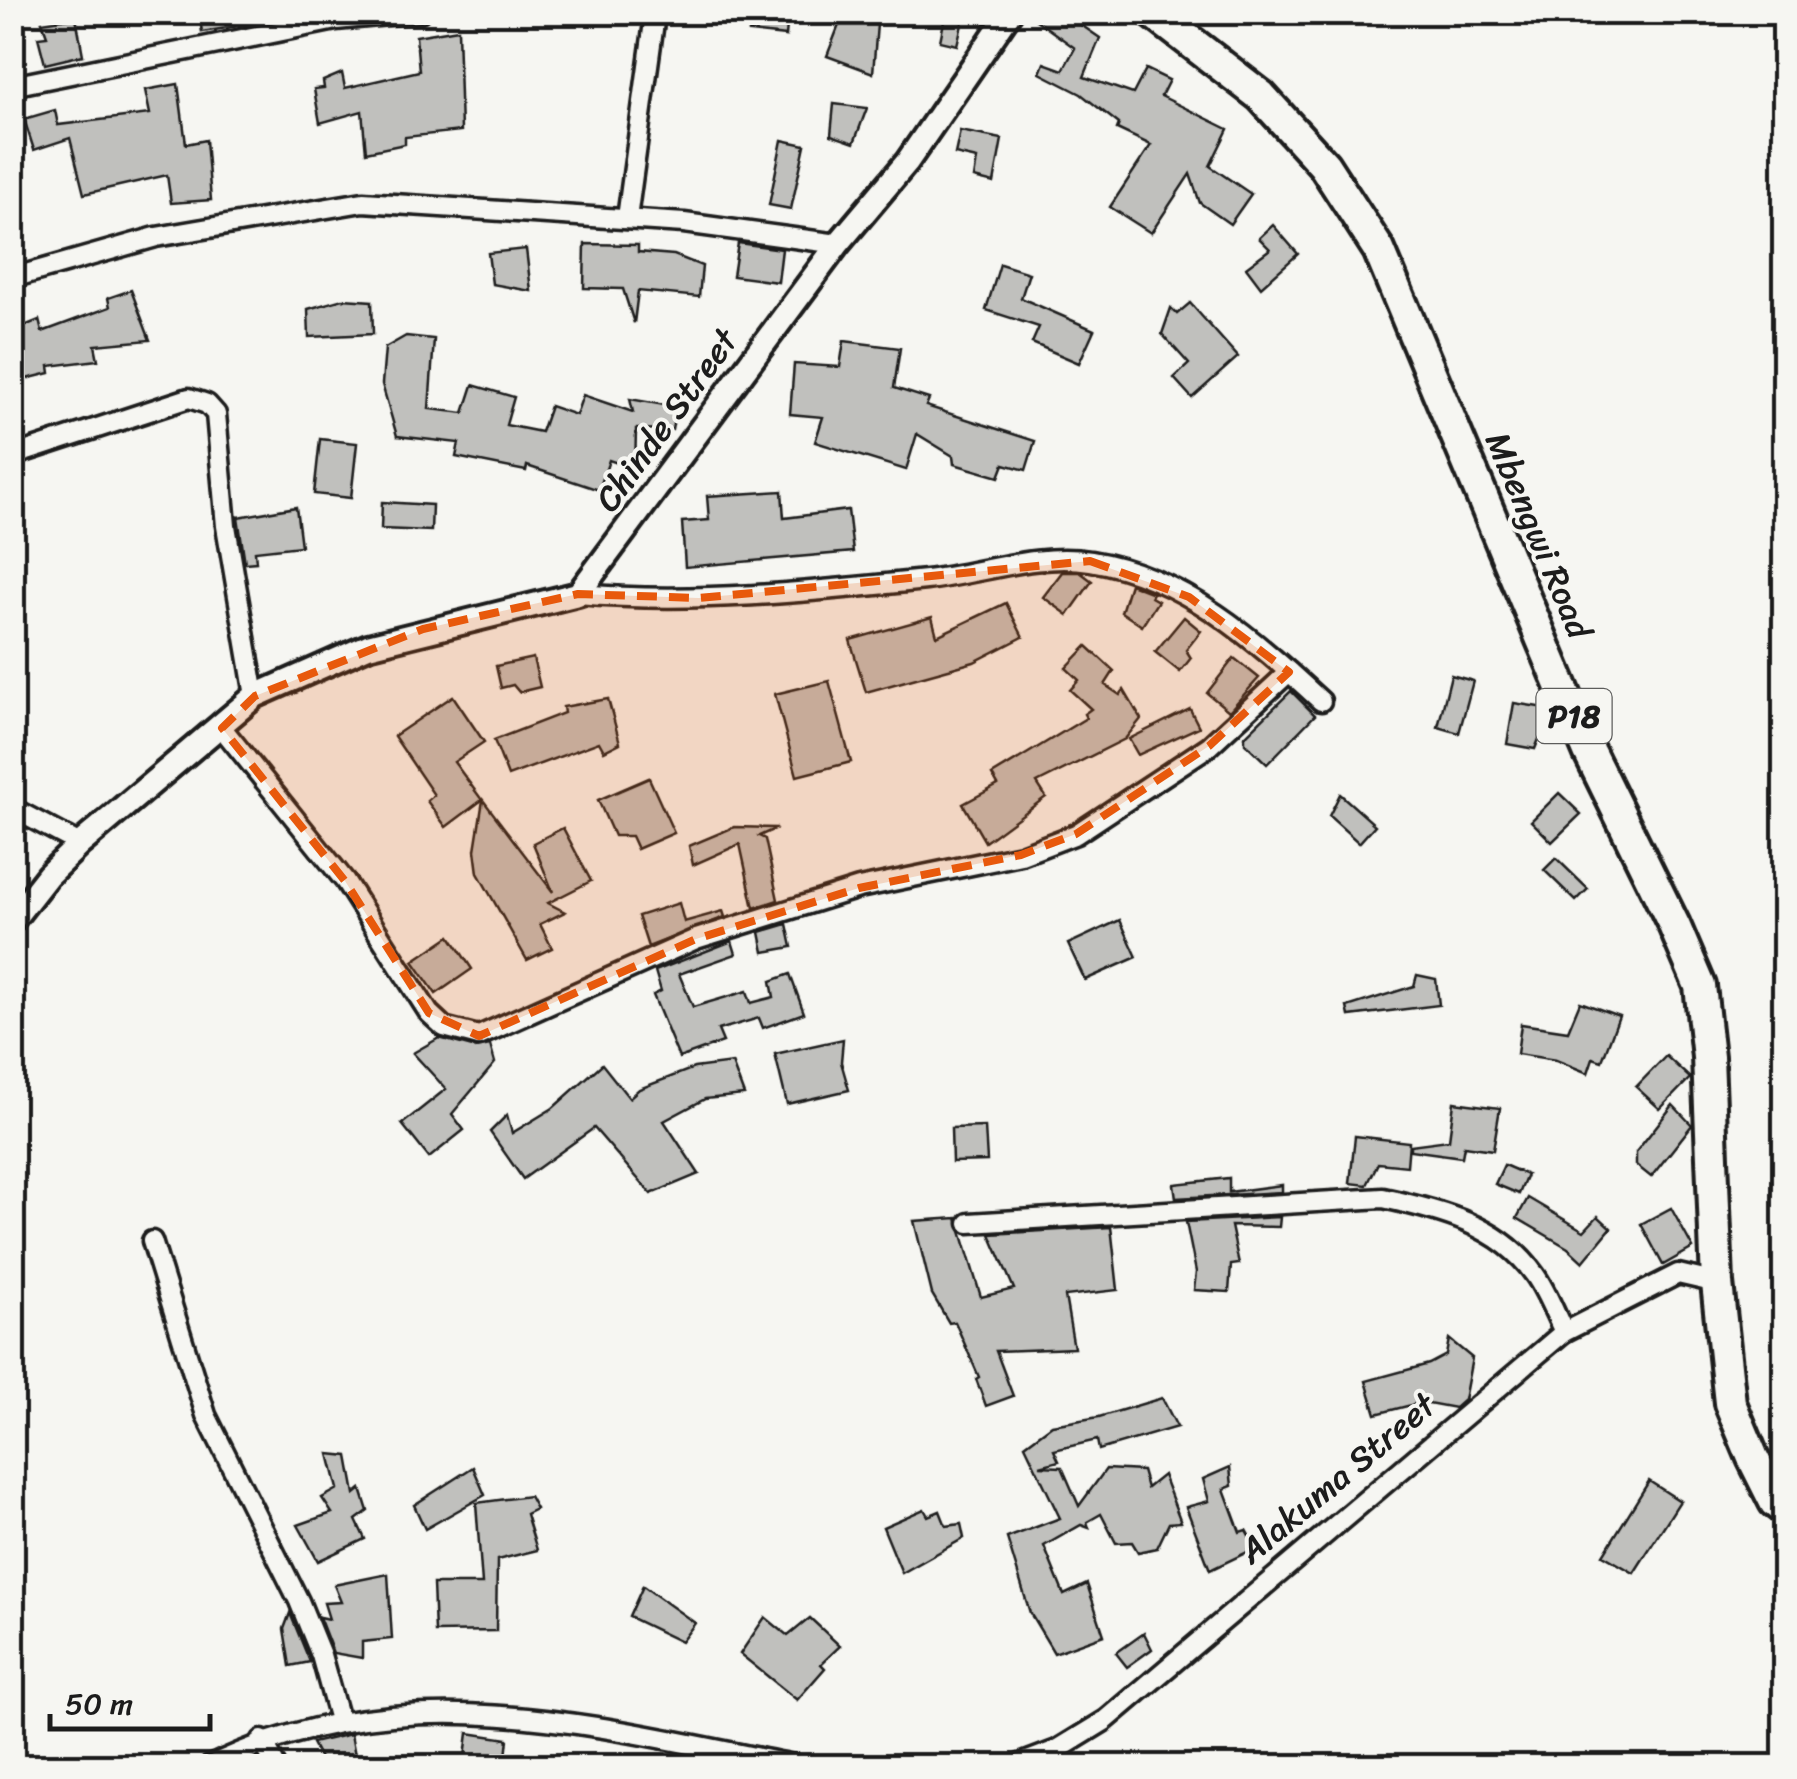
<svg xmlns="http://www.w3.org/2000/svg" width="1797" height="1779" font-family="Sriracha,sans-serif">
<rect width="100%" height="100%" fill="#f6f6f2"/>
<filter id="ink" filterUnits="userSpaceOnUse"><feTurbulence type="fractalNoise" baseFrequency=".01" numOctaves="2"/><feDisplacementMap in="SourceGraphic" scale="20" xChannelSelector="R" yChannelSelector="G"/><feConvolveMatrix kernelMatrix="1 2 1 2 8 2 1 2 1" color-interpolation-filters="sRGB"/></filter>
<g filter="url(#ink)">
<g fill="#c0c0bd" stroke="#1c1c1c" stroke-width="2.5">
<path d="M199 12H263V22L202 32Z"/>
<path d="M751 12H788L786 36 749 32Z"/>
<path d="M844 12H878L873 73 827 56Z"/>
<path d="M946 12H965L957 45 940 41Z"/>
<path d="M1025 12H1062L1100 38 1084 77 1133 94 1146 69 1169 80 1161 96 1228 129 1210 166 1251 194 1230 224 1200 203 1190 174 1151 233 1110 207 1151 145 1117 129 1119 124 1081 94 1040 73 1044 63 1063 70 1075 48Z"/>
<path d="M76 17 83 55 45 64 38 37 47 36 42 22Z"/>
<path d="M458 29 461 131 405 137V144L366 152 362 111 320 123 314 89 324 88 323 81 342 73 345 88 419 71 416 36Z"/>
<path d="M178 84 186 144 206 140 211 200 171 203 167 175 84 194 70 138 34 150 24 119 55 110 58 125 150 114 145 90Z"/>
<path d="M834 104 867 108 854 143 831 135Z"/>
<path d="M960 131 1002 139 994 183 974 178 977 159 955 154Z"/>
<path d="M782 140 805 145 791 209 769 205Z"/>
<path d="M1273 225 1298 254 1261 287 1246 267 1270 249 1259 238Z"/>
<path d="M738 243 782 249 778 282 733 276Z"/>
<path d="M585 244 638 245V252L674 255 702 266 699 297 638 291 634 323 623 289 584 288Z"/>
<path d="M526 249 531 291 492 284 488 253Z"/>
<path d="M1000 264 1029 273 1021 298 1094 330 1079 363 1032 343 1039 327 986 310Z"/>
<path d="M131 290 150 340 95 345 98 360 49 366 50 373 26 379 17 329 39 320 42 332 110 307 108 298Z"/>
<path d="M343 299 372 301 373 334 309 337 308 309Z"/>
<path d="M1190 303 1238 357 1192 398 1174 378 1189 364 1162 334 1171 308 1177 314Z"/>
<path d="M406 336 434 339 429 409 464 413 473 385 514 397 506 425 541 432 550 406 576 415 583 395 633 412 630 399 676 407 672 430 636 429 635 469 609 460 599 490 527 466 526 471 456 457 459 443 397 436 382 384 385 348Z"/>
<path d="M844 341 900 348 894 388 929 399 926 406 1035 441 1026 470 1004 464 999 477 954 464 953 456 917 434 906 470 815 442 823 417 790 414 794 364 840 367Z"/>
<path d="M320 439 357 443 351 498 314 494Z"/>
<path d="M782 491 784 518 848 510 853 552 685 567 682 522 709 520 707 496Z"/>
<path d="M382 502 432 505 431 531 381 529Z"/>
<path d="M296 507 301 546 255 551 256 562 245 563 238 517Z"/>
<path d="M1062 572H1080L1092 581 1068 615 1043 597Z"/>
<path d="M1130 584 1153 593 1151 597 1158 601 1142 626 1121 612Z"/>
<path d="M1006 603 1023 637 974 662 866 692 850 640 932 617 937 636Z"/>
<path d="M1184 617 1201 631 1186 650 1191 658 1180 672 1155 652Z"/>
<path d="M1087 646 1114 671 1105 685 1120 695 1124 690 1141 719 1125 739 1037 783 1046 797 985 842 963 804 998 785 992 775 1086 718 1084 714 1091 709 1070 690 1079 680 1066 668Z"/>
<path d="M533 658 540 687 519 692 513 685 501 688 496 666Z"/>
<path d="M1234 658 1259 678 1229 711 1207 693Z"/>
<path d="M1451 675 1473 681 1459 733 1438 727Z"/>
<path d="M829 681 851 762 797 776 775 694Z"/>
<path d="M1291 691 1315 715 1267 764 1245 743V736Z"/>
<path d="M453 696 484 742 454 762 482 800 446 827 427 801 434 795 394 736Z"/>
<path d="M608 699 620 743 604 751 599 742 508 776 494 740 564 713 563 707Z"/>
<path d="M1514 703 1551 709 1535 749 1507 744Z"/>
<path d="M1190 709 1199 727 1138 755 1129 739Z"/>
<path d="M649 778 674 833 637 849 631 836H614L598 800Z"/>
<path d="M1559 793 1581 814 1552 842 1531 821Z"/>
<path d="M1340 794 1375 825 1359 843 1329 816Z"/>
<path d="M483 800 553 892 533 843 563 828 591 881 548 903 565 912 540 924 552 948 527 960 478 873 475 850Z"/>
<path d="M734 827 777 828 759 836 765 839 778 900 754 908 740 844 693 865 689 846Z"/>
<path d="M1556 858 1588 889 1576 901 1544 870Z"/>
<path d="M679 903 684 922 723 911 725 917 648 947 638 916Z"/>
<path d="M1120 920 1137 957 1085 980 1068 944Z"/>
<path d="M787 924 792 947 764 952 760 932Z"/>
<path d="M450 936 472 969 436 994 413 961Z"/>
<path d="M732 941 736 954 679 974 693 1007 747 991 751 1003 774 997 771 981 790 974 804 1013 763 1028 759 1018 718 1030 723 1042 679 1058 653 995 661 991 655 971Z"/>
<path d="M1417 975 1436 979 1439 1005 1349 1016 1347 1007 1414 986Z"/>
<path d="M1580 1002 1619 1016 1602 1061 1593 1058 1588 1073 1556 1060 1517 1054 1521 1024 1568 1031Z"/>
<path d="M439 1038 476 1048 490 1045 495 1063 452 1114 464 1130 429 1158 402 1124 446 1089 413 1053Z"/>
<path d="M843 1039 841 1062 849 1090 787 1104 775 1054Z"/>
<path d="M1666 1056 1690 1078 1660 1109 1636 1087Z"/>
<path d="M732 1063 744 1095 705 1099 664 1121 699 1174 651 1194 594 1128 523 1179 490 1132 507 1115 512 1133 553 1108 602 1064 629 1098 639 1089 694 1068Z"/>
<path d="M1454 1102 1500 1108 1493 1150 1464 1146 1462 1157 1410 1150V1145L1449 1140Z"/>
<path d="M1673 1105 1692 1125 1651 1177 1636 1165V1152Z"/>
<path d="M985 1127 987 1161 952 1162 951 1128Z"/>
<path d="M1355 1136 1409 1142 1407 1166 1378 1163 1367 1185 1350 1183Z"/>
<path d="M1504 1165 1527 1175 1519 1194 1495 1184Z"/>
<path d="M1229 1178V1192L1282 1185V1192L1176 1198 1174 1184Z"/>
<path d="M1528 1198 1584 1231 1598 1216 1611 1228 1583 1262 1568 1248 1517 1218Z"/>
<path d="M1671 1208 1693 1248 1663 1265 1641 1224Z"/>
<path d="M1280 1217 1279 1227 1231 1226 1239 1264 1231 1265 1229 1292 1194 1290 1196 1272 1186 1222Z"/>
<path d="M957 1218 981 1297 1014 1289 990 1234 1111 1227 1112 1235 1118 1290 1065 1296 1074 1348 996 1351 1013 1396 986 1406 976 1379 979 1377 955 1322 949 1323 932 1294 914 1221Z"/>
<path d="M1449 1339 1472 1358 1464 1400 1455 1408 1423 1402 1376 1414 1366 1381 1429 1364 1446 1355Z"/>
<path d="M1162 1398 1177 1427 1099 1450 1097 1440 1054 1450 1059 1461 1040 1466 1062 1467 1079 1506 1106 1469 1142 1471 1147 1488 1163 1475 1181 1522 1169 1523 1157 1548 1138 1552 1132 1542 1116 1543 1101 1514 1087 1522 1089 1528 1081 1525 1044 1546 1064 1595 1087 1584 1104 1635 1054 1653 1030 1613 1007 1538 1060 1518 1025 1445 1052 1425 1099 1417Z"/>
<path d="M329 1454 348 1456 355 1494 361 1489 368 1511 356 1520 365 1539 318 1561 298 1525 332 1513 322 1498 338 1489Z"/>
<path d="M473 1467 485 1495 425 1529 414 1505Z"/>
<path d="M1230 1467 1232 1486 1224 1489 1240 1532 1246 1530 1256 1548 1210 1570 1186 1507 1209 1501 1203 1479Z"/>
<path d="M1649 1481 1680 1501 1634 1573 1603 1555Z"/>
<path d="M529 1496 536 1509 526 1514 537 1550 497 1560 496 1631 435 1632 433 1584H482L476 1503Z"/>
<path d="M924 1509 928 1516 940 1511 946 1526 961 1524 964 1538 902 1573 883 1527Z"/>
<path d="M388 1574 392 1639 362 1642V1658L333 1653 319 1617 329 1619 324 1603 341 1602 334 1585Z"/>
<path d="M643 1586 695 1623 681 1642 629 1617Z"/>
<path d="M290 1613 310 1662 290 1666 284 1629Z"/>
<path d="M765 1617 788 1636 810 1618 840 1646 821 1664 825 1668 797 1700 740 1654Z"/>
<path d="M1144 1633 1152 1649 1127 1667 1116 1653Z"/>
<path d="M468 1733 508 1739 505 1766 464 1765Z"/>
<path d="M351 1734 357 1766H324L312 1743Z"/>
</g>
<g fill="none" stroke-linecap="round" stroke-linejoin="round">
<defs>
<g id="minor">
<path d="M12 86 336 20 420 12"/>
<path d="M627 218 654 22 648 12"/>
<path d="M12 278 156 237 363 202 684 223 838 244"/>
<path d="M12 456 189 398 207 404 216 414 226 526 255 696"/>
<path d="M578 594C693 604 811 592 926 580 980 574 1037 552 1091 561 1184 576 1255 640 1321 701"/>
<path d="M222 728 345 881 429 1013 444 1027 479 1036 696 939 859 888 1021 855 1076 834 1209 746 1289 672"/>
<path d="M12 808 80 844"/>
<path d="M969 1223 1383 1198C1439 1210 1500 1225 1535 1275 1547 1292 1555 1314 1564 1332"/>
<path d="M152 1241 206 1415 299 1601 321 1655 339 1720"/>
<path d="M262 1740 276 1766"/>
<path d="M210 1766C402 1671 600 1727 799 1766"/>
<path d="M1015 1766 1057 1750 1106 1720 1564 1332 1678 1274 1717 1283"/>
</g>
<path id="tertiary" d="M12 921 48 875 80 844 255 696 368 646 578 594 838 244 907 162 1010 12"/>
<path id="primary" d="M1152 12 1261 96 1324 165 1379 250 1589 752 1674 925 1700 986 1708 1057 1717 1283 1730 1403 1753 1458 1775 1502 1784 1509"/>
</defs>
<use href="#minor" stroke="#1c1c1c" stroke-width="25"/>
<use href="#tertiary" stroke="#1c1c1c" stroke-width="30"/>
<use href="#primary" stroke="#1c1c1c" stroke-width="38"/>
<use href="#minor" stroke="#f6f6f2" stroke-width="18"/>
<use href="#tertiary" stroke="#f6f6f2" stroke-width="22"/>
<use href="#primary" stroke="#f6f6f2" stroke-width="30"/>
</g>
</g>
<path fill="#e8590c" fill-opacity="0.2" stroke="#e8590c" stroke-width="8" stroke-dasharray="20 12" stroke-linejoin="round" d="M1090 561 1189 597 1289 672 1209 746 1076 834 1021 855 859 888 696 939 479 1036 429 1013 345 881 222 728 255 696 423 629 578 594 699 598Z"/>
<g text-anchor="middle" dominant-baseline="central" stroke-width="8" stroke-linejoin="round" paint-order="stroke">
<rect fill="#f6f6f2" stroke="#5d5d5c" stroke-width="2.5" x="1536.5" y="689" width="75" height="54" rx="8"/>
<g font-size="32" font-weight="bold" fill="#1c1c1c">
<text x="1574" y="716">P18</text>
</g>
<g font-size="35" fill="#1c1c1c" stroke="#f6f6f2">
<text transform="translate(666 420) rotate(-54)">Chinde Street</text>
<text transform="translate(1539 535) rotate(67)">Mbengwi Road</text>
<text transform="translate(1337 1478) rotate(-40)">Alakuma Street</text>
</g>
</g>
<rect width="1797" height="1779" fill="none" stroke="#f6f6f2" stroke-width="50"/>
<rect x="25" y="25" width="1747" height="1729" fill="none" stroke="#1c1c1c" stroke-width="4" filter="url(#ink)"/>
<path d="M50 1714v15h160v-15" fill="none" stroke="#1c1c1c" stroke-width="5"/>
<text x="65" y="1714" font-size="30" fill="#1c1c1c" stroke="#f6f6f2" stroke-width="8" paint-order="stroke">50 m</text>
</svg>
